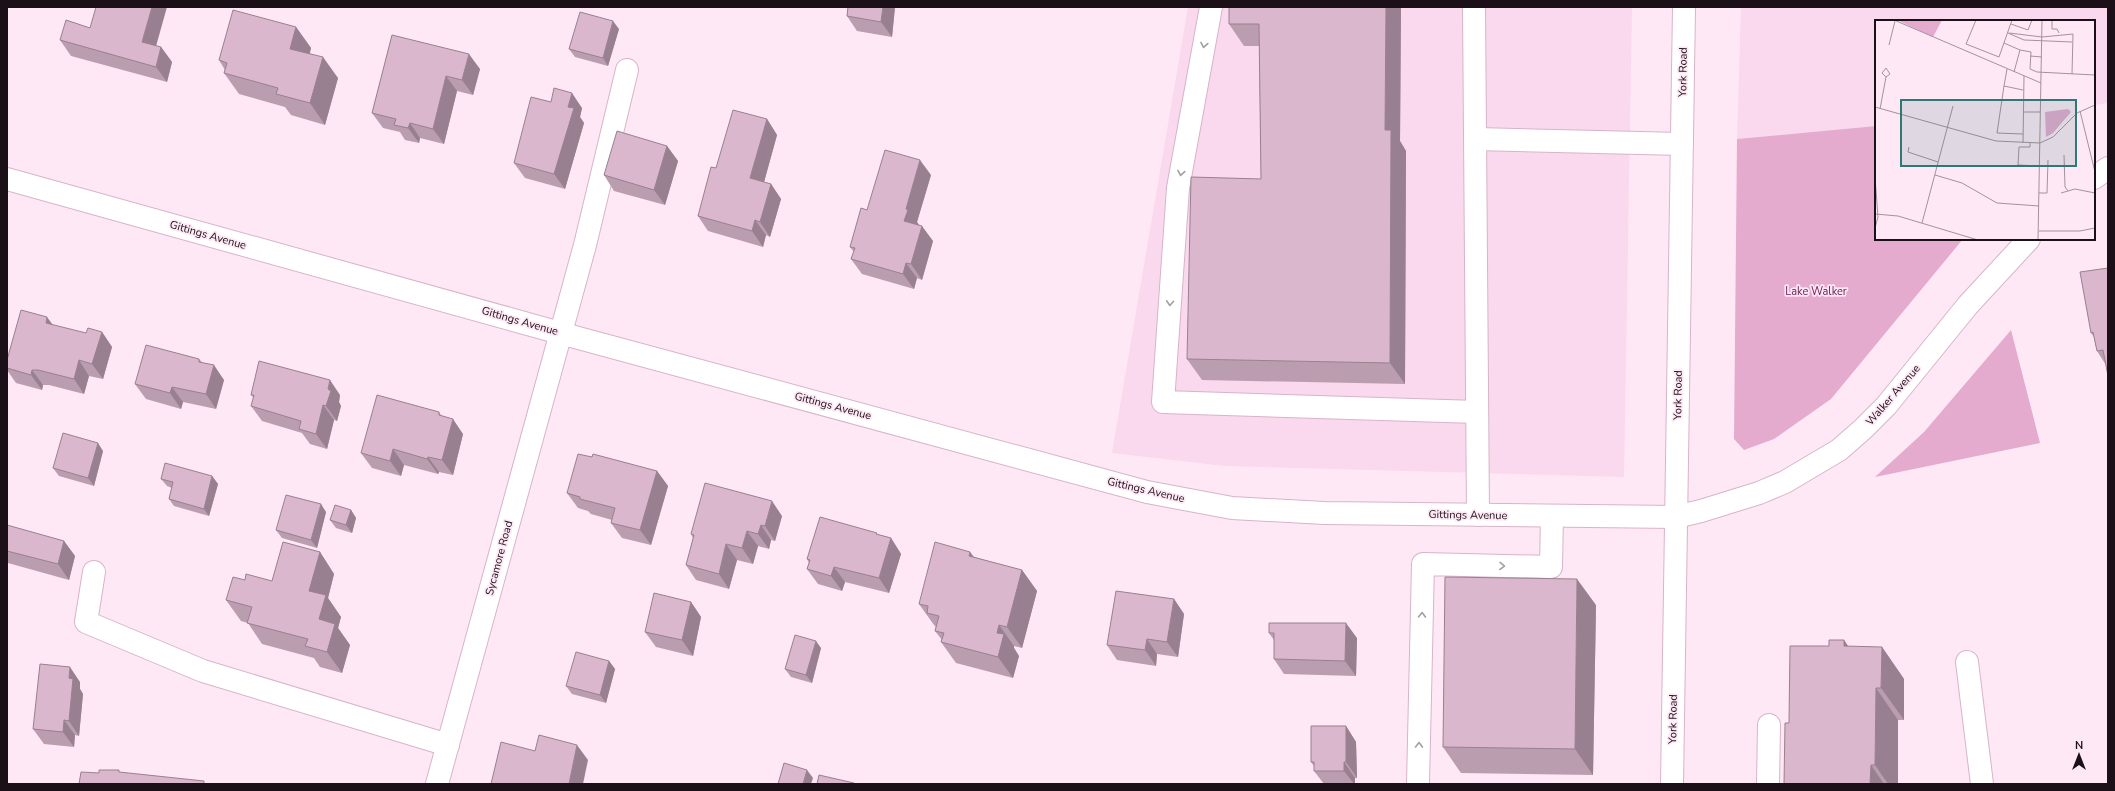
<svg xmlns="http://www.w3.org/2000/svg" width="2115" height="791" font-family="'Nunito Sans',sans-serif">
<rect width="100%" height="100%" fill="#fee8f5"/>
<g fill="#fad8ed">
<path d="M1188 7H1632L1624 477 1225 466 1112 453Z"/>
<path d="M1741 7H2108V103L2094 105V21H1876V126L1737 139Z"/>
</g>
<g fill="#e4abcf">
<path d="M1876 126V239H1963L1831 399 1774 439 1744 450 1734 439 1737 139Z"/>
<path d="M2011 330 2040 443 1875 477 1924 432Z"/>
</g>
<g fill="none" stroke-linecap="round" stroke-linejoin="round">
<defs>
<g id="minor">
<path d="M1211 7 1178 188 1163 402 1477 412"/>
<path d="M1474 7 1478 515"/>
<path d="M1476 139 1682 144"/>
<path d="M2094 178 2108 168"/>
<path d="M7 179 560 333 1147 492 1232 508 1324 513 1676 517 1701 511 1759 493 1785 482 1839 450 1863 429 1886 406 1968 305 2029 239"/>
<path d="M94 572 86 622 203 671 448 745"/>
<path d="M1967 662 1982 784"/>
<path d="M437 784 585 245 627 70"/>
<path d="M1418 784 1423 564 1551 567 1552 516"/>
<path d="M1768 784 1769 725"/>
</g>
<path id="major" d="M1672 784 1684 7"/>
</defs>
<use href="#minor" stroke="#d7b4c9" stroke-width="24"/>
<use href="#major" stroke="#d7b4c9" stroke-width="24"/>
<use href="#minor" stroke="#fff" stroke-width="22"/>
<use href="#major" stroke="#fff" stroke-width="22"/>
</g>
<g fill="#bb9db0">
<path d="M848 7H895L892 37 857 31 847 16Z"/>
<path d="M1229 7H1401L1400 141 1406 151 1405 384 1202 380 1187 359 1261 179 1259 46H1244L1229 24Z"/>
<path d="M296 27 311 48 310 53 338 78 325 125 291 115 285 107 239 94 224 73 225 70 219 60Z"/>
<path d="M90 28 161 47 172 62 167 82 71 56 60 40Z"/>
<path d="M619 29 608 66 575 57 569 49Z"/>
<path d="M392 35 480 69 473 95 457 91 444 144 420 138 419 143 405 140 400 132 383 128 372 113Z"/>
<path d="M551 102 582 108 580 117 584 123 565 189 525 178 514 163Z"/>
<path d="M767 119 777 135 764 182 771 184 781 199 770 237 766 235 763 247 708 231 698 216 716 168Z"/>
<path d="M667 146 678 161 665 205 614 191 604 175Z"/>
<path d="M931 175 917 222 919 225 933 241 922 280 917 278 914 289 862 274 851 259 854 252 850 247 867 210Z"/>
<path d="M2108 268 2106 365 2097 351 2094 337 2091 333Z"/>
<path d="M102 332 112 347 103 379 89 376 84 394 49 385H43L42 390 16 383 7 370V360L86 333Z"/>
<path d="M199 359 202 362 224 380 216 409 183 402 181 409 146 399 135 384Z"/>
<path d="M251 395H340L339 402 341 406 337 421 334 420 327 449 310 444 302 433 262 421 251 406 254 398Z"/>
<path d="M439 412 441 415 463 434 453 475 439 472 438 474 404 465 401 476 372 468 361 453Z"/>
<path d="M103 451 94 486 59 476 53 468Z"/>
<path d="M592 457 657 471 668 486 651 545 622 538 611 523 612 520 591 514 588 511 578 508 567 493Z"/>
<path d="M212 476 218 484 209 516 174 506 169 499 172 488 167 486 161 479Z"/>
<path d="M351 510 356 518 352 533 336 528 330 520Z"/>
<path d="M326 512 317 548 282 538 276 530Z"/>
<path d="M782 516 775 541 771 540 769 549 758 546 753 564 737 560 729 589 696 580 686 565 693 538 691 534Z"/>
<path d="M879 535 891 538 901 554 889 593 845 582 842 591 818 584 807 569 809 563 807 559Z"/>
<path d="M64 541 75 556 69 580 8 563 7 562V551Z"/>
<path d="M320 552 334 574 328 598 341 617 338 628 350 645 342 673 320 667 314 658 262 644 248 623 241 621 226 600 245 580 272 581Z"/>
<path d="M970 552 974 557 1022 570 1037 591 1022 648 1014 646V648L1019 656 1013 678 956 663 941 642 942 640 935 631 936 627 934 625 919 604Z"/>
<path d="M1174 599 1184 614 1178 657 1157 654 1156 666 1117 660 1107 645Z"/>
<path d="M691 602 701 617 693 656 656 647 645 632Z"/>
<path d="M1596 605 1593 775 1461 773 1443 747Z"/>
<path d="M1269 633 1357 638 1356 676 1284 674 1274 659V640Z"/>
<path d="M1844 640 1848 647H1882L1904 679V720H1898V784H1784L1789 723 1829 646Z"/>
<path d="M821 648 812 683 791 677 785 669Z"/>
<path d="M609 661 615 669 606 703 572 694 566 686Z"/>
<path d="M80 682V689L83 694 79 736 75 735 74 747 44 744 33 729Z"/>
<path d="M1346 726 1356 742 1357 778H1355V784H1324L1314 771V766L1311 762Z"/>
</g>
<g fill="#998090">
<path d="M152 7H167L153 57 142 42Z"/>
<path d="M883 7H895L892 37 881 22Z"/>
<path d="M1386 7H1401L1400 141 1406 151 1405 384 1390 363 1385 130Z"/>
<path d="M613 21 619 29 608 66 603 58Z"/>
<path d="M296 27 311 48 305 70 290 49Z"/>
<path d="M161 47 172 62 167 82 156 67Z"/>
<path d="M469 54 480 69 473 95 462 80Z"/>
<path d="M323 57 338 78 325 125 310 103Z"/>
<path d="M446 76 457 91 444 144 433 129Z"/>
<path d="M572 93 582 108 580 117 584 123 565 189 554 174 568 107Z"/>
<path d="M767 119 777 135 761 193 750 178Z"/>
<path d="M410 123 420 138 419 143 408 128Z"/>
<path d="M667 146 678 161 665 205 654 190Z"/>
<path d="M920 160 931 175 917 222 919 225 915 236 904 221 906 209Z"/>
<path d="M771 184 781 199 770 237 760 222Z"/>
<path d="M755 220 766 235 763 247 752 231Z"/>
<path d="M922 226 933 241 922 280 911 264Z"/>
<path d="M906 263 917 278 914 289 903 274Z"/>
<path d="M47 317 58 332 46 323Z"/>
<path d="M102 332 112 347 103 379 92 364Z"/>
<path d="M79 360 89 376 84 394 74 379Z"/>
<path d="M214 365 224 380 216 409 206 394Z"/>
<path d="M32 370 43 385 42 390 31 375Z"/>
<path d="M330 380 340 395 339 402 341 406 337 421 326 406 328 389Z"/>
<path d="M172 387 183 402 181 409 170 393Z"/>
<path d="M323 405 334 420 327 449 316 434Z"/>
<path d="M453 419 463 434 453 475 442 460Z"/>
<path d="M98 443 103 451 94 486 88 478Z"/>
<path d="M393 449 404 465 401 476 390 461Z"/>
<path d="M428 457 439 472 438 474 427 459Z"/>
<path d="M657 471 668 486 651 545 640 530Z"/>
<path d="M212 476 218 484 209 516 204 509Z"/>
<path d="M772 501 782 516 775 541 765 526Z"/>
<path d="M321 504 326 512 317 548 311 540Z"/>
<path d="M351 510 356 518 352 533 346 525Z"/>
<path d="M761 525 771 540 769 549 758 534Z"/>
<path d="M747 531 758 546 753 564 742 548Z"/>
<path d="M891 538 901 554 889 593 879 578Z"/>
<path d="M64 541 75 556 69 580 58 564Z"/>
<path d="M726 544 737 560 729 589 719 574Z"/>
<path d="M320 552 334 574 328 598 341 617 338 628 350 645 342 673 327 652 319 619 309 591Z"/>
<path d="M970 552 985 573 969 556Z"/>
<path d="M834 567 845 582 842 591 831 576Z"/>
<path d="M1022 570 1037 591 1022 648 1007 627Z"/>
<path d="M1577 579 1596 605 1593 775 1575 749Z"/>
<path d="M1174 599 1184 614 1178 657 1167 642Z"/>
<path d="M691 602 701 617 693 656 682 640Z"/>
<path d="M1346 623 1357 638 1356 676 1345 661Z"/>
<path d="M999 625 1014 646V648L1019 656 1013 678 998 657 997 633Z"/>
<path d="M1147 639 1157 654 1156 666 1145 650Z"/>
<path d="M1844 640 1866 672 1844 646Z"/>
<path d="M816 641 821 648 812 683 806 675Z"/>
<path d="M1882 647 1904 679V720L1881 688Z"/>
<path d="M609 661 615 669 606 703 600 695Z"/>
<path d="M70 667 80 682V689L83 694 79 736 69 721V678Z"/>
<path d="M1876 688 1898 720V784H1888L1875 765Z"/>
<path d="M64 720 75 735 74 747 63 732Z"/>
<path d="M1346 726 1356 742 1357 778 1346 762Z"/>
<path d="M577 745 588 760 583 784H569Z"/>
<path d="M1344 762 1355 778V784H1354L1344 771Z"/>
<path d="M1871 765 1884 784H1870Z"/>
<path d="M807 770 813 778 811 784H803Z"/>
</g>
<g fill="#dab7cd" stroke="#998090">
<path d="M96 7H152L142 42 161 47 156 67 60 40 66 20 90 28Z"/>
<path d="M848 7H883L881 22 847 16Z"/>
<path d="M1229 7H1386L1385 130H1391L1390 363 1187 359 1191 177 1261 179 1259 24H1229Z"/>
<path d="M233 10 296 27 290 49 323 57 310 103 276 94 278 88 224 73 227 63 219 60Z"/>
<path d="M580 12 613 21 603 58 569 49Z"/>
<path d="M392 35 469 54 462 80 446 76 433 129 410 123 408 128 394 125 396 119 372 113Z"/>
<path d="M554 88 572 93 568 107 574 108 554 174 514 163 531 97 551 102Z"/>
<path d="M733 110 767 119 750 178 771 184 760 222 755 220 752 231 698 216 711 167 716 168Z"/>
<path d="M617 131 667 146 654 190 604 175Z"/>
<path d="M885 150 920 160 906 209 908 210 904 221 922 226 911 264 906 263 903 274 851 259 855 248 850 247 861 208 867 210Z"/>
<path d="M2108 268V376L2103 350 2097 351 2093 332 2091 333 2080 272Z"/>
<path d="M21 310 47 317 46 323 86 333 88 328 102 332 92 364 79 360 74 379 38 370H32L31 375 7 368V360Z"/>
<path d="M146 345 199 359V362L214 365 206 394 172 387 170 393 135 384Z"/>
<path d="M259 361 330 380 328 389 331 391 326 406 323 405 316 434 299 429 301 421 251 406 254 395H251Z"/>
<path d="M377 395 439 412V415L453 419 442 460 428 457 427 459 393 449 390 461 361 453Z"/>
<path d="M63 433 98 443 88 478 53 468Z"/>
<path d="M578 454 592 457 593 454 657 471 640 530 611 523 615 508 580 499V497L567 493Z"/>
<path d="M165 463 212 476 204 509 169 499 173 482 161 479Z"/>
<path d="M705 483 772 501 765 526 761 525 758 534 747 531 742 548 726 544 719 574 686 565 694 535 691 534Z"/>
<path d="M286 495 321 504 311 540 276 530Z"/>
<path d="M335 505 351 510 346 525 330 520Z"/>
<path d="M820 517 877 533 876 534 891 538 879 578 834 567 831 576 807 569 810 560 807 559Z"/>
<path d="M7 525 64 541 58 564 7 551Z"/>
<path d="M283 542 320 552 309 591 326 595 319 619 335 624 327 652 305 646 308 639 247 623 252 607 226 600 233 577 245 580 246 574 272 581Z"/>
<path d="M935 542 970 552 969 556 1022 570 1007 627 999 625 997 633 1004 634 998 657 941 642 944 633 935 631 939 616 927 613 928 606 919 604Z"/>
<path d="M1445 577 1577 579 1575 749 1443 747Z"/>
<path d="M1116 591 1174 599 1167 642 1147 639 1145 650 1107 645Z"/>
<path d="M654 593 691 602 682 640 645 632Z"/>
<path d="M1269 623H1346L1345 661 1274 659V633H1269Z"/>
<path d="M795 635 816 641 806 675 785 669Z"/>
<path d="M1829 640H1844V646L1882 647 1881 688H1876L1875 765H1871L1870 784H1784L1785 723H1789L1790 646H1829Z"/>
<path d="M576 652 609 661 600 695 566 686Z"/>
<path d="M40 664 70 667 69 678 73 679 69 721 64 720 63 732 33 729Z"/>
<path d="M1311 726H1346V762H1344V771H1314V762H1311Z"/>
<path d="M539 735 577 745 569 784H491L501 742 535 751Z"/>
<path d="M784 763 807 770 803 784H778Z"/>
<path d="M99 770H119V772L204 781V784H79L81 772 99 773Z"/>
<path d="M819 775 854 783 853 784H817Z"/>
</g>
<defs><path id="oneway-chevron" d="M-2-3.5L2.5 0L-2 3.5" fill="none" stroke-width="1.6" stroke-linecap="round" stroke-linejoin="round"/></defs>
<g stroke="#a49fa2">
<use href="#oneway-chevron" transform="translate(1204 45) rotate(100)"/>
<use href="#oneway-chevron" transform="translate(1181 173) rotate(100)"/>
<use href="#oneway-chevron" transform="translate(1170 303) rotate(94)"/>
<use href="#oneway-chevron" transform="translate(1502 566) rotate(1)"/>
<use href="#oneway-chevron" transform="translate(1422 615) rotate(-89)"/>
<use href="#oneway-chevron" transform="translate(1419 745) rotate(-89)"/>
</g>
<g text-anchor="middle" dominant-baseline="central" stroke-width="3.5" stroke-linejoin="round" paint-order="stroke">
<g font-size="11" fill="#1b1017" stroke="#fee8f5">
<text transform="translate(1683 72) rotate(-89)">York Road</text>
<text transform="translate(208 235) rotate(16)">Gittings Avenue</text>
<text transform="translate(520 321) rotate(16)">Gittings Avenue</text>
<text transform="translate(1678 395) rotate(-89)">York Road</text>
<text transform="translate(1893 395) rotate(-49)">Walker Avenue</text>
<text transform="translate(833 406) rotate(15)">Gittings Avenue</text>
<text transform="translate(1146 490) rotate(13)">Gittings Avenue</text>
<text transform="translate(1468 515) rotate(1)">Gittings Avenue</text>
<text transform="translate(499 558) rotate(-75)">Sycamore Road</text>
<text transform="translate(1673 719) rotate(-89)">York Road</text>
</g>
<g font-size="11" fill="#681a54" stroke="#fee8f5">
<text x="1816" y="291">Lake Walker</text>
</g>
</g>
<g transform="translate(1875 20)">
<rect width="220" height="220" fill="#fee8f5"/>
<path d="M22 0H67L58 17ZM193 89 196 92 178 113 171 117 170 92Z" fill="#e4abcf"/>
<path fill="none" stroke="#a3929c" stroke-width="1" d="M19 0 166 63M101 0 91 24 124 37 137 0M177 0V9H182L184 13M136 4 153 10 157 0M133 13 149 20 197 22M134 13 167 17 198 14 197 54M129 23 145 30 139 52M14 25 20 1M145 30 156 32 155 49 162 52 220 55M155 36 167 37M129 66 132 49M148 70 129 66 122 113 148 114M0 87 121 121 165 123 178 117 202 93 220 85M5 89 11 57 15 54 11 48 7 53 11 57M205 91 220 152M148 92H165M148 123 149 56M155 123V127H144L143 145 165 146M34 127 33 132 63 142M189 135 190 167 193 171M60 155 87 163 122 183 164 186M0 157 3 197 0 208M164 173H172L173 140M186 173 200 169 220 173M0 194 23 196 103 220M47 203 78 86M164 211H205L220 208M163 220 167 0"/>
<path fill="#2f7874" fill-opacity="0.15" stroke="#2f7874" stroke-width="2" d="M26 80H201V146H26Z"/>
<rect width="220" height="220" fill="none" stroke="#1b1017" stroke-width="2"/>
</g>
<rect width="2115" height="791" fill="none" stroke="#1b1017" stroke-width="16"/>
<g transform="translate(2079 755)" stroke="#fee8f5" stroke-width="3" paint-order="stroke">
<path d="M0-3L7 15L0 10L-7 15Z" fill="#1b1017"/>
<text y="-6" font-size="11" font-weight="bold" text-anchor="middle" fill="#1b1017">N</text>
</g>
</svg>
